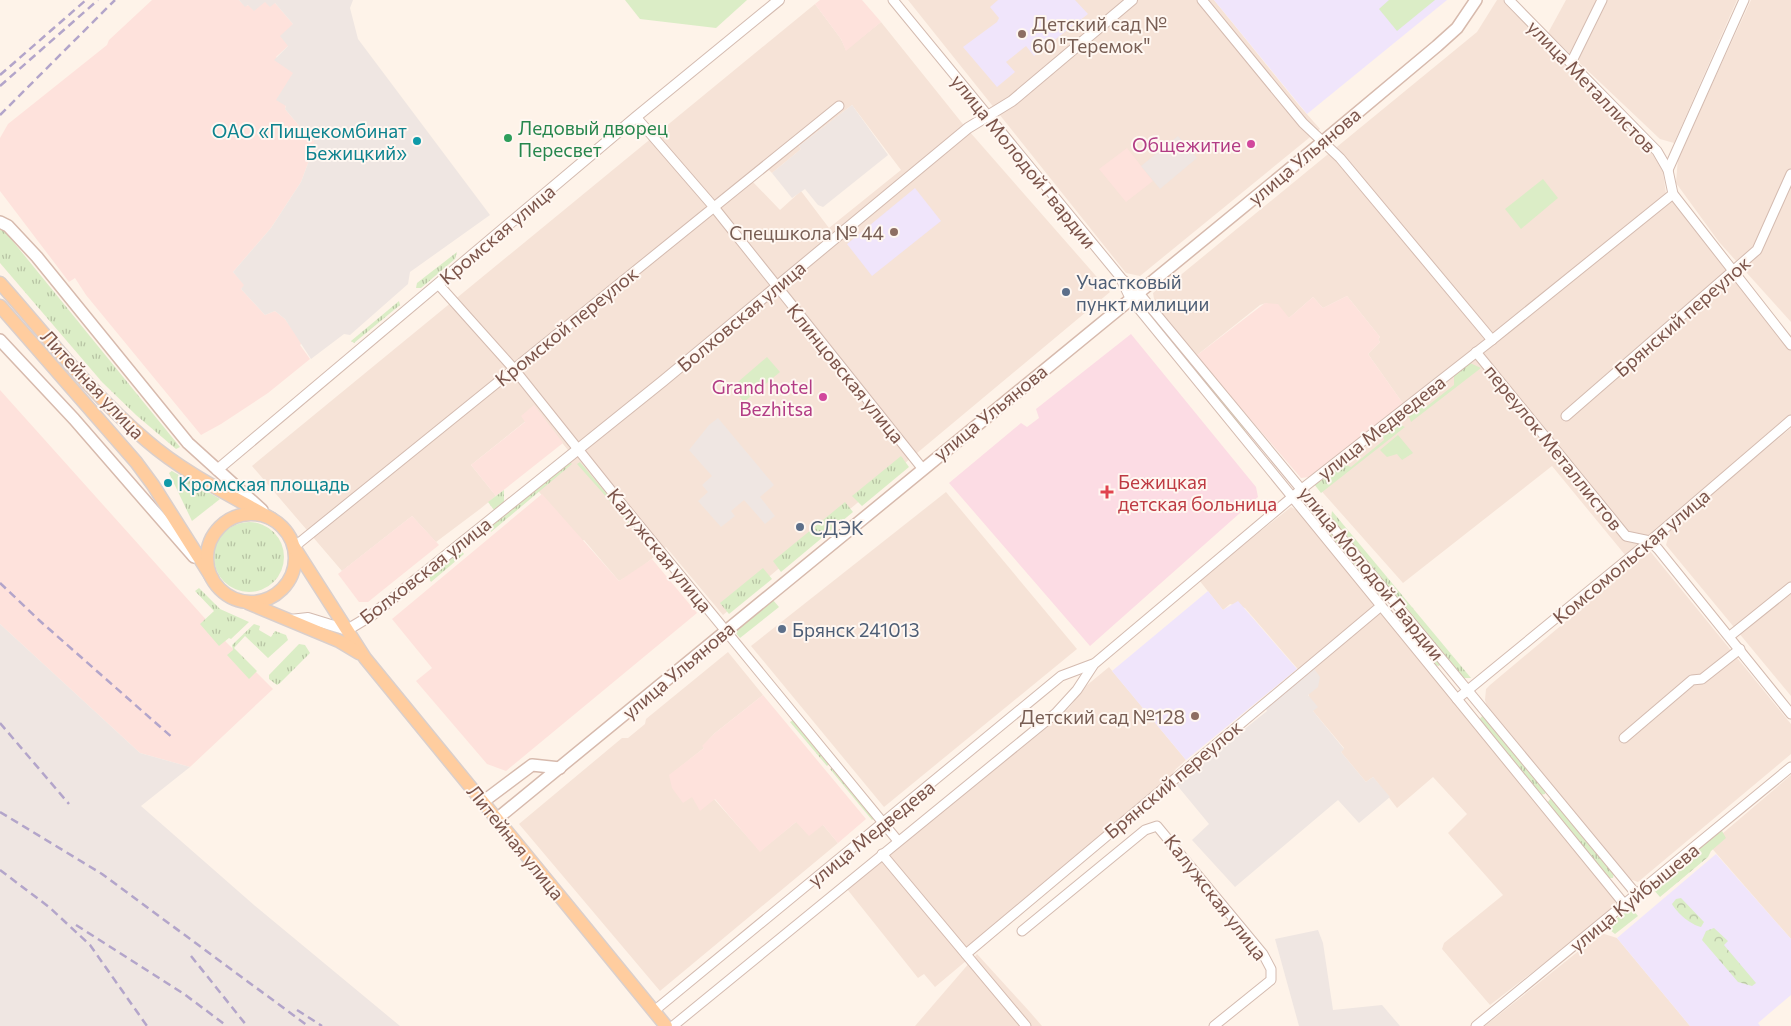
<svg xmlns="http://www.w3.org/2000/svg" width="1791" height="1026" font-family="Commissioner,sans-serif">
<defs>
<pattern id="grass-tufts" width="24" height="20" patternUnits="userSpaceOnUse" patternTransform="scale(1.25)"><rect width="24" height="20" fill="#dbedc6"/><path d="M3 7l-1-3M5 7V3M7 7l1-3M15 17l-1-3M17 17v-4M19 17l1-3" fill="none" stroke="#b7c3a3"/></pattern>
<pattern id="forest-crowns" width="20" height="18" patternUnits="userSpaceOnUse" patternTransform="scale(1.25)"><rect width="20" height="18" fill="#dbedc6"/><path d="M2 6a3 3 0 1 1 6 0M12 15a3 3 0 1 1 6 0" fill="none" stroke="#b7c3a3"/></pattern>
</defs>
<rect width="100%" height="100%" fill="#fef3e9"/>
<g fill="#f6e3d7" fill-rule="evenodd">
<path d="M908 0H1214L1298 104 1320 129 1140 276 1126 273Z"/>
<path d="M1497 0H1503L1561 60 1606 99 1650 150 1663 172 1666 194 1791 351V418L1626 556 1552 466 1403 583 1309 477 1404 405 1368 354 1380 342 1378 339 1380 337 1347 296 1323 308 1313 297 1289 318 1266 303 1260 305 1196 356 1155 305 1153 293 1166 282 1177 278 1477 32Z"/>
<path d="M1566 0H1737L1674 143 1660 139 1548 33Z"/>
<path d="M1751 0H1791V322L1719 242 1676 183 1678 158Z"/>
<path d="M815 4 841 39 846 50 881 22 962 123 1110 292 723 615 666 547 637 571 619 581 584 540 582 541 579 539 534 486 572 455 537 412 471 465 496 496 480 509 436 542 412 516 342 571 252 466ZM852 105 901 170 829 228 801 191 780 210 752 181 769 170 772 173 801 149 799 146Z"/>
<path d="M1791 428V696L1666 545 1671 528Z"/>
<path d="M946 492 1077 649 884 807 751 646Z"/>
<path d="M1291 507 1300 512 1615 898 1616 908 1490 1005 1442 949 1444 943 1503 895 1448 833 1467 814 1433 777 1397 808 1373 777 1366 782 1341 752 1344 748 1313 711 1303 675 1245 608 1230 604 1223 610 1199 580Z"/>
<path d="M1650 551 1791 724V754L1638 882 1624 877 1488 711 1485 700 1486 689 1490 685Z"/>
<path d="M728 652 763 695 715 733 703 746 704 748 670 775 692 797 714 799 760 851 796 822 823 825 838 843 660 991 519 824 622 738H628L645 724 646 719Z"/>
<path d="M1109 667 1186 760 1176 769 1167 781 1025 898 1023 913 935 987 924 974 918 978 847 889 1069 708 1086 686Z"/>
<path d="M1791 775V939L1709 845Z"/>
<path d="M1601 933 1617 938 1690 1026H1485Z"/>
<path d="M977 954 1029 1011 1042 1026H915Z"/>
</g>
<g fill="#fee2dc">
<path d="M152 0H239L245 6 265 1 275 3 293 24 288 46 276 57 294 72 285 109 312 141 315 140 314 147 301 182 271 228 233 272 245 285 241 289 265 315 275 311 285 319 302 343 300 345 310 359 268 393 221 424 201 435 86 295 75 278 69 282 0 191V138L8 124 107 45 109 40Z"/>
<path d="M820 0H862L881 22 846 51 841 39 815 4Z"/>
<path d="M1127 148 1153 181 1126 202 1099 169Z"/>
<path d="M1347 296 1380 337 1378 339 1380 342 1368 354 1404 405 1309 477 1301 478 1196 356 1265 303 1278 304 1289 318 1313 297 1323 308Z"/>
<path d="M0 390 227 643 273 689 190 767 140 753 0 624Z"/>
<path d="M534 405 563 443 496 496 471 465 525 422 521 416Z"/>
<path d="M542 494 619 581 652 559 697 613 506 771 487 764 416 681 432 668 392 619Z"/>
<path d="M412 516 439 545 368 602H359L338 574Z"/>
<path d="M763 695 866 819 838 843 823 825 809 836 796 822 760 852 715 799 700 811 692 797 683 803 672 788 669 775 704 748 702 746 715 733Z"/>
</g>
<g fill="#efe6e2">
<path d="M239 0H353L350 8 358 39 490 215 410 272 408 284 350 335 344 334 311 359 285 319 275 311 265 315 241 289 244 285 233 272 271 228 301 182 314 147V140L312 141 285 109 286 106 276 100 293 73 274 60 288 46 280 36 293 24 275 3 270 7 265 2 254 11 248 5 245 7Z"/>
<path d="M852 105 888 155 823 207 818 205 805 189 792 198 772 173 801 149 799 146Z"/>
<path d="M1178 136 1197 158 1160 189 1141 166Z"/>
<path d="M718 418 774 485 760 497 775 516 765 524 744 500 731 511 735 516 721 527 698 501 708 492 702 485 712 476 689 450 709 425Z"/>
<path d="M0 624 140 753 190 767 141 806 254 905 400 1026H0Z"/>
<path d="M1313 667 1320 677 1318 687 1308 695 1318 707 1313 711 1344 749 1341 752 1366 782 1373 777 1390 797 1359 823 1338 800 1235 887 1192 840 1209 824 1176 784 1267 711 1264 705Z"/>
<path d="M1318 930 1323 943 1333 1010 1382 1005 1400 1026H1299L1275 939Z"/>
</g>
<g fill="#f0e5fb">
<path d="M998 0H1075L1088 14 1034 56 1026 46 1006 62 1015 72 997 87 963 47 997 22 999 18 990 7Z"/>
<path d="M1214 0H1447L1307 114Z"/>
<path d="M915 188 941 221 872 276 847 244Z"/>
<path d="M1208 591 1223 610 1238 601 1297 669 1186 760 1112 671Z"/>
<path d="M1716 854 1791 939V995L1758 1023 1760 1026H1690L1617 938Z"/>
</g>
<path fill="#fcdce4" d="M1131 334 1256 487 1258 497 1090 646 949 483 1021 423 1027 427 1039 418 1036 409Z"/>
<g fill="url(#grass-tufts)">
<path d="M0 227 7 234 180 447 176 449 136 415 102 382 0 263Z"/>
<path d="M457 252 455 259 421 288H416L417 283Z"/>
<path d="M399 301 400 305 354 343 351 341Z"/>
<path d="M1470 363 1481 368 1411 422 1408 414 1410 408 1418 404 1426 407 1454 385V375Z"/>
<path d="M1200 369 1246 429 1244 431 1197 376 1196 372Z"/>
<path d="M1391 423H1397L1405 427 1321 493 1314 484 1341 463 1351 467 1384 440 1382 432Z"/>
<path d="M901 456 909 467 862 506 852 496Z"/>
<path d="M569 461 572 464 491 532 489 526Z"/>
<path d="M580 462 619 508 618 510 577 464Z"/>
<path d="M172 471 220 499 192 521 169 473Z"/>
<path d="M504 490V502L494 510 488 502Z"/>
<path d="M845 502 853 512 781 572 773 561Z"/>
<path d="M1332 511 1471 678H1464L1460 676 1331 519Z"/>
<path d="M622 516H625L667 565V568Z"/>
<path d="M1323 520 1385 596 1384 599 1380 598 1320 526 1319 523Z"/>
<circle cx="249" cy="557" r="35"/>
<path d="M460 549 464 554 431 582 428 574Z"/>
<path d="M763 568 772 579 729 614 720 603Z"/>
<path d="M199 588 220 609 249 622 231 639 229 638 219 646 200 624 214 611 195 591Z"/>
<path d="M773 600 779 607 740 638 735 632Z"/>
<path d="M1398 612 1442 661 1439 666 1435 665 1394 616Z"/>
<path d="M254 624 260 626 259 630 271 637 275 631 286 635 288 640 268 658 245 636 234 648 257 671 249 679 227 655 233 650 232 645Z"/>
<path d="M299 644 305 645 310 653 280 683 277 685 269 679V675Z"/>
<path d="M1483 715 1546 790 1545 794 1540 795 1479 720Z"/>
<path d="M795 719 829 764 827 766 790 722Z"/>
<path d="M834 767 876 817 872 820 830 769Z"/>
<path d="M1551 798 1614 873 1613 878H1608L1547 803Z"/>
</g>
<g fill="url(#forest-crowns)">
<path d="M1722 831 1726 838 1711 851 1708 857 1660 897 1652 888 1716 834Z"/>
<path d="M1681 898 1704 922 1701 927C1691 925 1677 913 1672 904L1676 899Z"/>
<path d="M1630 907 1638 916 1615 934 1610 930 1609 925Z"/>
<path d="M1714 928 1728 941 1724 945 1756 983 1752 986 1738 982 1702 940 1706 931Z"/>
</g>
<g fill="#dbedc6">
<path d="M625 0H747L716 28 640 19Z"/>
<path d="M1389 0H1435L1397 31 1379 9Z"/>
<path d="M1543 179 1558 198 1521 229 1505 209Z"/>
<path d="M767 357 780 372 744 402 732 387Z"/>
<path d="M1398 435 1413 453 1402 460 1397 454 1387 457 1380 450Z"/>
</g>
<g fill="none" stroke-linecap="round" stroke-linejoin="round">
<defs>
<g id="minor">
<path d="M893 0 1122 279 1138 292 1637 895"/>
<path d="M1202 0 1303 123 1340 158 1492 340"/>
<path d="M1509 0 1657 151 1668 170 1673 194 1791 345"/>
<path d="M1571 63 1602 0"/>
<path d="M636 117 713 206 922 468"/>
<path d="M1668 170 1744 0"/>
<path d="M1122 281 1130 298 1625 905"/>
<path d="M438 284 514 369 625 508 898 841"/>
<path d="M1476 352 1626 536 1650 541 1658 549 1791 714"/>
<path d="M1566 416 1757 250 1791 174"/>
<path d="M294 547 839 106"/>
<path d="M1730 636 1791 587"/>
<path d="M1457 699 1650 541 1791 420"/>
<path d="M1624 738 1692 680 1702 679 1740 649"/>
<path d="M882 854 1026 1026"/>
<path d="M1022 931 1145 830 1157 826 1263 954 1271 969V980L1214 1026"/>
<path d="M966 954 1381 606"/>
<path d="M654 1011 1061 676 1093 664"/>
<path d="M673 1026 1056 713 1077 690 1094 664 1303 488 1492 340 1673 194"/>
<path d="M1476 1026 1791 767"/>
</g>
<g id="tertiary">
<path d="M217 470 636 117 779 0"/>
<path d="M290 620 308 618 347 630 372 615 663 381 968 128 1012 101 1132 0"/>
</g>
<g id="secondary">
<path d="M0 222 8 226 37 257 188 443 262 510"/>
<path d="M0 340 74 419 194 557"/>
<path d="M484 801 532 765 560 768"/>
<path d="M498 818 1314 149 1437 46 1457 28 1476 0"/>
</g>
<g id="primary">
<path d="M0 283C47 336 92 395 147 441 184 473 230 495 272 519"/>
<path d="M0 306 136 462 153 485 212 578"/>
<circle cx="251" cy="558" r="44"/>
<path d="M294 547 365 658 666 1026"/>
<path d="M248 603 339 641 359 653"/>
</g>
</defs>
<use href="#minor" stroke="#d4bbb0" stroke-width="11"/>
<use href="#tertiary" stroke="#d4bbb0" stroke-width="12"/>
<use href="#secondary" stroke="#d7baad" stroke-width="14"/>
<use href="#primary" stroke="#dacfcc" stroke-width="15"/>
<use href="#minor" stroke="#fff" stroke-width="9"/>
<use href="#tertiary" stroke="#fff" stroke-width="10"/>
<use href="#secondary" stroke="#fff" stroke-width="11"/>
<use href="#primary" stroke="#ffcd9f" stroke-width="12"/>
<g stroke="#b3a5ca" stroke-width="2.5" stroke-dasharray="8 5" stroke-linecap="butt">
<path d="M0 75 86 0"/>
<path d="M0 86 98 0"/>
<path d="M0 115 115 0"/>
<path d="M0 583 40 621 174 739"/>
<path d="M0 723 69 804"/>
<path d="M0 812 102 874 308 1026"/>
<path d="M0 870 49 907 90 945 147 1026"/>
<path d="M76 925 184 994 227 1026"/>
<path d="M191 956 247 1026"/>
<path d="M297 1010 322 1026"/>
</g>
</g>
<g fill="#8d6e63" stroke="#fff7f1" stroke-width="2">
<circle cx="1022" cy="34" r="5"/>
<circle cx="894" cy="232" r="5"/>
<circle cx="1195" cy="716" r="5"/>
</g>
<circle fill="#2e9e5b" stroke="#fff7f1" stroke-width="2" cx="508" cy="138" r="5"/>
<g fill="#0f9aa8" stroke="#fff7f1" stroke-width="2">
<circle cx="417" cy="141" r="5"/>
<circle cx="168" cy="483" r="5"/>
</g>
<g fill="#d1479c" stroke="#fff7f1" stroke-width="2">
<circle cx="1251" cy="144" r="5"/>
<circle cx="823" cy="397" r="5"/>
</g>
<g fill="#5c6f8a" stroke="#fff7f1" stroke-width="2">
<circle cx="1066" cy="292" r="5"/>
<circle cx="800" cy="527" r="5"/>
<circle cx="782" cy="629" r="5"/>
</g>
<path fill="#e0444e" stroke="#fff7f1" stroke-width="2" d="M1104.5 484.5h5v5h5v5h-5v5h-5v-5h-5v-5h5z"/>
<g text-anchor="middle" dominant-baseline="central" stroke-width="4" stroke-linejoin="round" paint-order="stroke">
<g font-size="19" fill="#785e54" stroke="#fff7f1" text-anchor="end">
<text x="1032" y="23" text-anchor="start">Детский сад №<tspan x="1032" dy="22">60 "Теремок"</tspan></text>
<text x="884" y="232">Спецшкола № 44</text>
<text x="1185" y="716">Детский сад №128</text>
</g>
<g font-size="19" fill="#7b544a" stroke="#fff7f1">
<text transform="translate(1592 86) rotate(46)">улица Металлистов</text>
<text transform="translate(1304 156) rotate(-40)">улица Ульянова</text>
<text transform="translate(1024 161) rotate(51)">улица Молодой Гвардии</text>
<text transform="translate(497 234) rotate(-40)">Кромская улица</text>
<text transform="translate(741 316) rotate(-40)">Болховская улица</text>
<text transform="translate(1682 316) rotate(-41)">Брянский переулок</text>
<text transform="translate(566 326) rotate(-39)">Кромской переулок</text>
<text transform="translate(846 373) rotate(51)">Клинцовская улица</text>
<text transform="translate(93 384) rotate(47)">Литейная улица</text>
<text transform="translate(990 412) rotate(-39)">улица Ульянова</text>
<text transform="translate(1381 427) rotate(-38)">улица Медведева</text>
<text transform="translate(1554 447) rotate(51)">переулок Металлистов</text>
<text transform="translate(660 550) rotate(51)">Калужская улица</text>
<text transform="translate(1631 556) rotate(-40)">Комсомольская улица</text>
<text transform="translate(425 570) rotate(-38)">Болховская улица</text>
<text transform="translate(1372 573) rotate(51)">улица Молодой Гвардии</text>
<text transform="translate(678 670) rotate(-40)">улица Ульянова</text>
<text transform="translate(1173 779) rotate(-40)">Брянский переулок</text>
<text transform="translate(871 833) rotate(-39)">улица Медведева</text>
<text transform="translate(516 842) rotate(51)">Литейная улица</text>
<text transform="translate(1216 897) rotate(52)">Калужская улица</text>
<text transform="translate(1634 897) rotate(-39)">улица Куйбышева</text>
</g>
<g font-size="19" fill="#27864d" stroke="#fff7f1" text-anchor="start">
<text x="518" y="127">Ледовый дворец<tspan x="518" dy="22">Пересвет</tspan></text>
</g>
<g font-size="19" fill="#0d838f" stroke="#fff7f1" text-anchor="end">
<text x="407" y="130">ОАО «Пищекомбинат<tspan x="407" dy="22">Бежицкий»</tspan></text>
<text x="178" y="483" text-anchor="start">Кромская площадь</text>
</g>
<g font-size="19" fill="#b23c85" stroke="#fff7f1" text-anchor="end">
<text x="1241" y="144">Общежитие</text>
<text x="813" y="386">Grand hotel<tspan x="813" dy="22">Bezhitsa</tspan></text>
</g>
<g font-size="19" fill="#4e5e75" stroke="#fff7f1" text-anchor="start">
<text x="1076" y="281">Участковый<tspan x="1076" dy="22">пункт милиции</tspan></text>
<text x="810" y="527">СДЭК</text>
<text x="792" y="629">Брянск 241013</text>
</g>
<g font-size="19" fill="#be3a42" stroke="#fff7f1" text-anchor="start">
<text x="1118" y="481">Бежицкая<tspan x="1118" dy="22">детская больница</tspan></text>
</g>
</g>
</svg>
